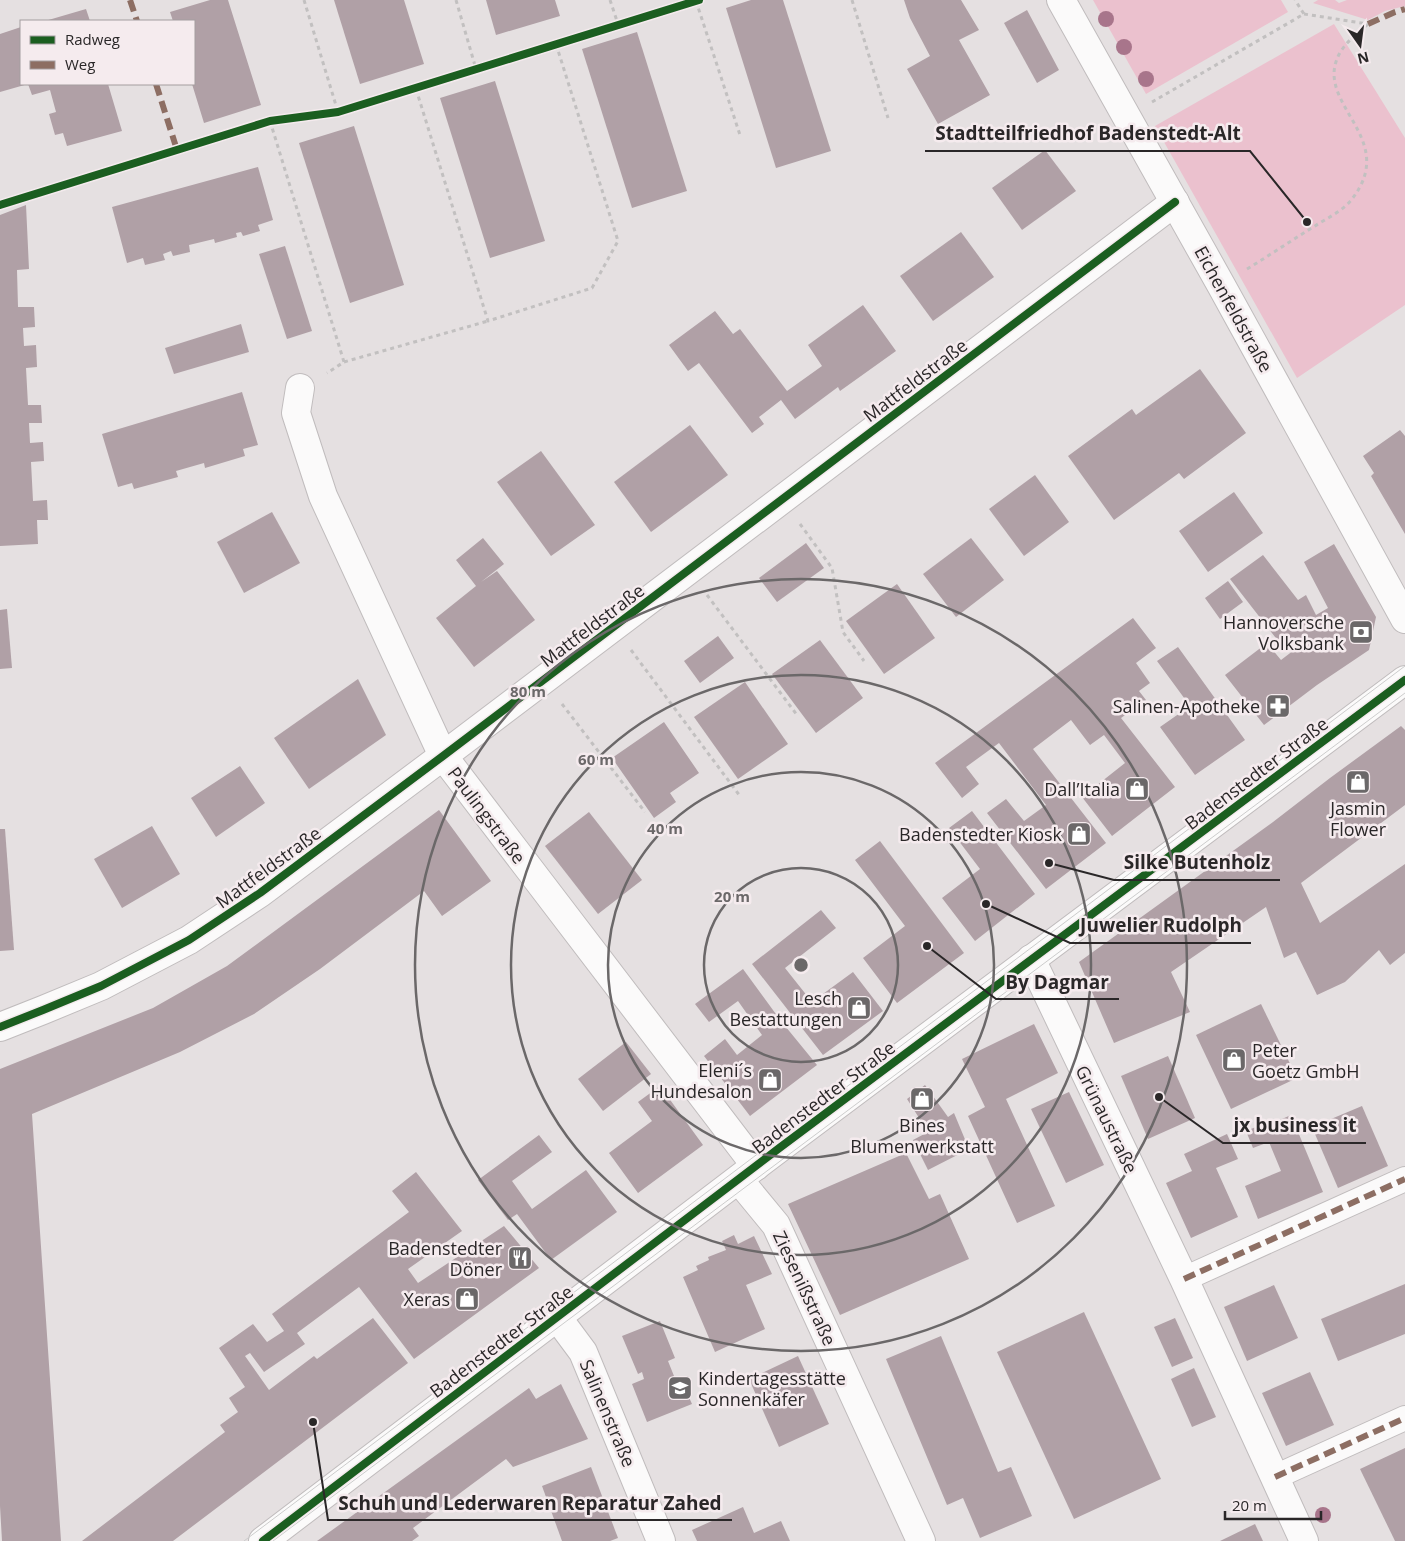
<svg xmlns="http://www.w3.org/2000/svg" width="1405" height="1541" font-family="'Open Sans',sans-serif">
<rect width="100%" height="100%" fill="#e5e0e1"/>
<g fill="#ebc1ce">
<path d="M1093 0H1281L1288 12 1146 94Z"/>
<path d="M1318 0H1335L1339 3 1347 0H1405V6L1385 11 1368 20 1313 3Z"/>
<path d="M1334 24 1405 138V305L1297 378 1155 126Z"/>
</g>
<g fill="#b0a0a6">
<path d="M210 0H228L261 105 204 123 192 84H194V21H173L170 12Z"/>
<path d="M334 0H404L424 64 360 84Z"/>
<path d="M486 0H555L560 16 496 35Z"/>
<path d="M751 0H783L831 151 776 168 726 8Z"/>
<path d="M904 0H961L979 30 959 40 990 95 938 124 907 69 930 56 910 18Z"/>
<path d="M86 9 90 21H45Z"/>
<path d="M1027 10 1059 70 1037 83 1004 23Z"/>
<path d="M21 27V84H28L0 92V34Z"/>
<path d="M637 32 687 191 632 208 582 49Z"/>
<path d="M495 81 545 241 490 258 440 98Z"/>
<path d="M28 84H108L122 131 67 146 63 133 55 135 49 114 56 112 50 90 32 95Z"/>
<path d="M354 126 404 285 350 303 299 143Z"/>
<path d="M1045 150 1076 191 1022 230 992 188Z"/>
<path d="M258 167 273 220 258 225 260 231 243 236 241 232 236 233 237 237 215 243 214 239 189 245 190 252 173 256 171 251 163 254 165 260 145 265 143 258 127 263 112 207Z"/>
<path d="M26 205 29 269 17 270 18 307H34L35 327 23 328 24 346 36 345 37 367 26 368 28 405H41L42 423H29L30 443 43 442 44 461 31 462 33 501 47 500 48 520H37L38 544 0 546V215Z"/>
<path d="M961 232 994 277 933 321 900 276Z"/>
<path d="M285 246 312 331 287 339 259 254Z"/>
<path d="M863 305 896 351 840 391 838 387 795 419 781 400 759 417 764 424 752 433 699 363 688 371 669 345 715 311 733 334 740 329 787 391 822 366 808 345Z"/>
<path d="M241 324 249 352 174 374 165 348Z"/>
<path d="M1200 369 1246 433 1184 479 1179 473 1114 520 1068 456 1132 409 1136 415Z"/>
<path d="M242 392 258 445 243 449 245 456 205 468 204 463 176 471 178 477 134 489 132 483 118 487 102 434Z"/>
<path d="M690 425 728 475 651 532 614 482Z"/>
<path d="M1400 430 1405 436V534L1371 476 1374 473 1363 456Z"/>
<path d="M541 451 595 525 551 556 497 482Z"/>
<path d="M1035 475 1069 522 1024 556 989 509Z"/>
<path d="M1234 492 1263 533 1208 572 1179 531Z"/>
<path d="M272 512 300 563 244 593 217 542Z"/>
<path d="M483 538 504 564 481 582 497 571 535 620 474 667 436 618 476 586 456 560Z"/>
<path d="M971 538 1004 580 956 617 923 574Z"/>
<path d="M806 543 824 568 777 602 759 578Z"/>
<path d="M1334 544 1376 617 1369 650 1317 685 1264 725 1225 675 1267 643 1281 660 1298 647 1292 639 1282 646 1230 579 1263 555 1298 600 1306 595 1316 615 1328 608 1304 562Z"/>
<path d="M1228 581 1243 602 1220 619 1205 598Z"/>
<path d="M897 584 935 638 884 674 846 621Z"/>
<path d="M7 609 12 668 0 669V610Z"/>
<path d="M1133 618 1156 648 1136 663 1150 683 1139 691 1146 700 1121 718 1175 787 1112 836 1082 797 1125 763 1104 735 1090 745 1071 720 1033 749 1106 843 1046 889 987 813 1006 799 1024 821 1046 805 999 743 966 767 979 784 962 798 935 763Z"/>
<path d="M718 636 734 658 700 683 684 661Z"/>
<path d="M820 640 863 698 816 733 772 674Z"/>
<path d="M1178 647 1245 740 1195 775 1160 727 1190 706 1157 661Z"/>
<path d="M358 679 386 735 309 789 274 738Z"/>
<path d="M745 682 788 744 738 779 694 717Z"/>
<path d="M664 722 699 773 670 793 676 802 654 818 612 758Z"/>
<path d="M1401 726 1405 730V805L1301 883 1320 923 1405 864V953L1390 965 1379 950 1345 982 1317 995 1296 952 1284 958 1266 907 1171 972 1190 1012 1114 1043 1079 962 1273 822 1330 778Z"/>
<path d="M240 766 265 803 216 837 191 798Z"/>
<path d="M439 810 491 881 442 916 424 891 320 969 254 1014 180 1052 32 1114 61 1541H2L0 1506V1069L153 1008 227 966Z"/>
<path d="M972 811 1035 894 975 941 942 898 980 869 949 828Z"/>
<path d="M589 812 642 880 598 914 545 846Z"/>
<path d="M152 826 180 874 122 908 94 859Z"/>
<path d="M0 829H5L14 950 0 951Z"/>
<path d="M880 841 964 953 897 1003 863 958 905 926 855 860Z"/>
<path d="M821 910 836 928 785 968 812 1002 853 972 883 1011 823 1055 752 964Z"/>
<path d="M743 969 781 1021 817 1065 750 1116 704 1056 725 1039 737 1055 762 1035 738 1001 709 1022 695 1004Z"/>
<path d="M1261 1004 1297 1078 1231 1109 1196 1035Z"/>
<path d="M1034 1024 1058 1073 1006 1099 1055 1206 1017 1223 968 1116 985 1107 962 1059Z"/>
<path d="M626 1042 651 1074 603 1111 578 1079Z"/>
<path d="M1168 1056 1195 1118 1148 1139 1121 1076Z"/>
<path d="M925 1085 948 1117 954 1113 969 1149 928 1170 913 1140 928 1132 907 1099Z"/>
<path d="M660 1086 703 1145 638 1193 609 1153 652 1121 638 1102Z"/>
<path d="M1069 1092 1104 1165 1066 1183 1031 1109Z"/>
<path d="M1362 1106 1388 1166 1338 1188 1312 1127Z"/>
<path d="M1291 1115 1323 1192 1258 1219 1245 1186 1281 1171 1269 1142 1253 1148 1246 1131 1263 1124 1264 1127Z"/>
<path d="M1227 1134 1238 1159 1216 1168 1238 1217 1191 1238 1166 1183 1192 1171 1184 1154Z"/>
<path d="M539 1135 552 1152 512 1181 532 1209 586 1170 617 1212 551 1260 517 1214 508 1220 478 1180Z"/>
<path d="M906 1153 929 1199 940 1194 969 1259 840 1315 788 1204Z"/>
<path d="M416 1172 462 1231 408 1269 418 1283 504 1226 539 1268 414 1359 359 1287 297 1333 305 1344 264 1372 250 1353 245 1356 269 1390 314 1356 317 1359 373 1318 408 1363 173 1541H82L225 1432 220 1425 238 1412 229 1398 245 1387 219 1348 253 1324 267 1342 284 1331 272 1314 409 1212 392 1191Z"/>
<path d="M734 1235 738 1244 754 1236 772 1274 746 1285 765 1329 715 1352 683 1277 698 1270 696 1266 709 1260 708 1257 726 1250 722 1241Z"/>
<path d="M1405 1284V1334L1338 1361 1321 1319Z"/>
<path d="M1274 1285 1298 1338 1247 1361 1224 1307Z"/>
<path d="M1084 1312 1161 1479 1074 1519 997 1352Z"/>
<path d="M1175 1318 1193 1358 1172 1367 1154 1327Z"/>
<path d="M660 1321 675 1358 668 1361 678 1386 683 1384 692 1404 647 1422 632 1384 644 1379 642 1372 638 1374 622 1336Z"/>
<path d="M941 1336 998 1472 1011 1467 1032 1516 980 1538 963 1498 947 1505 886 1359Z"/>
<path d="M798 1356 829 1424 779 1447 749 1379Z"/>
<path d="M1194 1368 1216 1417 1192 1427 1171 1379Z"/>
<path d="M1310 1372 1334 1425 1286 1446 1262 1393Z"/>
<path d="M561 1384 588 1439 513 1467 506 1459 413 1528 419 1536 412 1541H317L529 1388 536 1399Z"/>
<path d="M1405 1448V1541H1395L1360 1469Z"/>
<path d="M591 1467 618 1538 610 1541H562L542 1486Z"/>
<path d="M743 1507 754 1533 781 1521 790 1541H697L692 1530Z"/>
<path d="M1255 1524 1263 1541H1220Z"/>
</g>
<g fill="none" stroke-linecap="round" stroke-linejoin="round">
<defs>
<g id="pedestrian">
<path d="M1184 1279 1405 1179"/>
<path d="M1275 1477 1405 1418"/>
</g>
<g id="minor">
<path d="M1061 0 1221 285 1405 619"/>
<path d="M300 388 296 413 323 496 443 756 756 1166"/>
<path d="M1031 959 1184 1279 1304 1541"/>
<path d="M0 1027 43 1010 101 986 189 940 260 893 443 756 1175 202"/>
<path d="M739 1180 776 1225 921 1541"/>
<path d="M557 1317 583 1352 661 1541"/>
</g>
<path id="tertiary" d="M263 1541 778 1149 1405 680"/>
</defs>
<use href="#pedestrian" stroke="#c0bcbd" stroke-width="26"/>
<use href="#minor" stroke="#c0bcbd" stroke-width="30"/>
<use href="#tertiary" stroke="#c0bcbd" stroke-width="30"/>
<g stroke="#c2c0c0" stroke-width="3" stroke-dasharray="4 4" stroke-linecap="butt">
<path d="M304 0 338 112"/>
<path d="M456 0 476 69"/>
<path d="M610 0 618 24"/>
<path d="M852 0 888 118"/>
<path d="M696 1 740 135"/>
<path d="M1304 14 1368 24"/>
<path d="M416 89 488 321 592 288 618 241 556 44"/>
<path d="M1152 102 1304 14 1295 0"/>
<path d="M270 121 344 362 327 373"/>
<path d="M1247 269C1270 255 1292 240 1315 226 1327 218 1343 211 1352 199 1401 136 1309 103 1341 51 1348 40 1359 32 1368 24"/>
<path d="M344 362 488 321"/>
<path d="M800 524 832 568 843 632 864 661"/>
<path d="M707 595 797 715"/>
<path d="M631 650 740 796"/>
<path d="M562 704 645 812"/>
</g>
<use href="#pedestrian" stroke="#fbfafa" stroke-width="24"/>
<use href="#minor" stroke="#fbfafa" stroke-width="28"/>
<use href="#tertiary" stroke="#fbfafa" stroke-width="28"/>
<g stroke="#ccc" stroke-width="1">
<path d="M244 1541 1405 666"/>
<path d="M273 1541 1405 693"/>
</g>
<g stroke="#8d6e63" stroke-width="6" stroke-dasharray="12 6" stroke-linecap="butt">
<path d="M130 0 137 21"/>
<path d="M1368 24 1395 12 1405 9"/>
<path d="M156 84 177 150"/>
<path d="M1184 1279 1405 1179"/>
<path d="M1275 1477 1405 1418"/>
</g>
<defs>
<g id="cycleway">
<path d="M0 205 270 121 338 112 699 0"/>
<path d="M0 1027 43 1010 101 986 189 940 260 893 443 756 1175 202"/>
<path d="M263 1541 778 1149 1405 680"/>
</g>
</defs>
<use href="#cycleway" stroke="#f5ebee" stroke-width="11"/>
<use href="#cycleway" stroke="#1b5e20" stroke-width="8"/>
</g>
<g fill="#a8758b">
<circle cx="1106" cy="19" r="8"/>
<circle cx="1124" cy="47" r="8"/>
<circle cx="1146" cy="79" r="8"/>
<circle cx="1323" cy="1515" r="8"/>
</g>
<g fill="none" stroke="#6b6869" stroke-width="2.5">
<circle cx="801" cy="965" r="97"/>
<circle cx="801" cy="965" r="193"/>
<circle cx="801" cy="965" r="290"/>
<circle cx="801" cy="965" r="386"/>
</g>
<defs>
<symbol id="bank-square" viewBox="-11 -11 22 22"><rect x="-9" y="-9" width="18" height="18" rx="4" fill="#6b6869" stroke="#f5ebee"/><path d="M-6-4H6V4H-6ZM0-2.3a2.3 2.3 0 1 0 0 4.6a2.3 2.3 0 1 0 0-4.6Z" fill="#fff"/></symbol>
<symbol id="pharmacy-square" viewBox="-11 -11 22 22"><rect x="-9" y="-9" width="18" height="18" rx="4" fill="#6b6869" stroke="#f5ebee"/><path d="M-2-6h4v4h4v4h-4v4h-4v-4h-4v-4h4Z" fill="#fff"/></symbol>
<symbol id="shop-square" viewBox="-11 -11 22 22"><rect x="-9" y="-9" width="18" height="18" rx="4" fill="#6b6869" stroke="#f5ebee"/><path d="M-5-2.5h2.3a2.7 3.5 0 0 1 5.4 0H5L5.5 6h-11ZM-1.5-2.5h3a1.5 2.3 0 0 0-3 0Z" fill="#fff"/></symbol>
<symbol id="restaurant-square" viewBox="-11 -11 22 22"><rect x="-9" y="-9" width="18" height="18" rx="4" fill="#6b6869" stroke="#f5ebee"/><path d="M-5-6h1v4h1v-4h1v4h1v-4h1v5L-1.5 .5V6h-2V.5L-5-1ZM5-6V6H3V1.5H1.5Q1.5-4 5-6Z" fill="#fff"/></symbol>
<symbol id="school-square" viewBox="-11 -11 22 22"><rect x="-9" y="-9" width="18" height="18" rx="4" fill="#6b6869" stroke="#f5ebee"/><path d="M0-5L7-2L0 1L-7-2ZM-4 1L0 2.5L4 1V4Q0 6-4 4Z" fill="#fff"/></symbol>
</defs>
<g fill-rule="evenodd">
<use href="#bank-square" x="1347" y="618" width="28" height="28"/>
<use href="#pharmacy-square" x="1264" y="692" width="28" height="28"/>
<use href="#shop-square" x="1344" y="768" width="28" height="28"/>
<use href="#shop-square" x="1123" y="775" width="28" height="28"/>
<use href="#shop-square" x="1065" y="820" width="28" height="28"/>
<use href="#shop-square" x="845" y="994" width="28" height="28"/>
<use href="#shop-square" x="1220" y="1046" width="28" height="28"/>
<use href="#shop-square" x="756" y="1066" width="28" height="28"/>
<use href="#shop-square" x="908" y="1085" width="28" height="28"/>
<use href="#restaurant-square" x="506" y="1244" width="28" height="28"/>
<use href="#shop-square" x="453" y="1285" width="28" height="28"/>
<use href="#school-square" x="666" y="1374" width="28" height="28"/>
</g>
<g text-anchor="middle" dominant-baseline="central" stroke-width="5" stroke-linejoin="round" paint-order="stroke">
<g font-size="18" fill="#2a2728" stroke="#f5ebee">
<text transform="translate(1234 309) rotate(61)">Eichenfeldstraße</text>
<text transform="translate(915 380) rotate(-37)">Mattfeldstraße</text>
<text transform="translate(592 625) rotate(-37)">Mattfeldstraße</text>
<text transform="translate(1256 773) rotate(-37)">Badenstedter Straße</text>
<text transform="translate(487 815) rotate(53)">Paulingstraße</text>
<text transform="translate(268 867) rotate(-36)">Mattfeldstraße</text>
<text transform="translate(823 1097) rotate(-37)">Badenstedter Straße</text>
<text transform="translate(1107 1119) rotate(64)">Grünaustraße</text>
<text transform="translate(805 1288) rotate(65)">Ziesenißstraße</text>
<text transform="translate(501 1341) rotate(-37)">Badenstedter Straße</text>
<text transform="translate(608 1413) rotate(67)">Salinenstraße</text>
</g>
<g font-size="18" fill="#2a2728" stroke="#f5ebee" text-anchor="end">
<text x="1344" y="622">Hannoversche<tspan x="1344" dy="21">Volksbank</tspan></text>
<text x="1260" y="706">Salinen-Apotheke</text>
<text x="1120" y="789">Dall’Italia</text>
<text x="1358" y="808" text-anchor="middle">Jasmin<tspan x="1358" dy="21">Flower</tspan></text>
<text x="1062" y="834">Badenstedter Kiosk</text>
<text x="842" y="998">Lesch<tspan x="842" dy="21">Bestattungen</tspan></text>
<text x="1252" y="1050" text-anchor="start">Peter<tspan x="1252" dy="21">Goetz GmbH</tspan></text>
<text x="752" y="1070">Eleni´s<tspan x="752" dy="21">Hundesalon</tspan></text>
<text x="922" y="1125" text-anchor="middle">Bines<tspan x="922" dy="21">Blumenwerkstatt</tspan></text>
<text x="502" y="1248">Badenstedter<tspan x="502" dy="21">Döner</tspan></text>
<text x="450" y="1299">Xeras</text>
<text x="698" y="1378" text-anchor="start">Kindertagesstätte<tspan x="698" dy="21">Sonnenkäfer</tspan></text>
</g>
</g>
<circle cx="801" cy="965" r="8" fill="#6b6869" stroke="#f5ebee" stroke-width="2.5"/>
<g font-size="15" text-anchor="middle" font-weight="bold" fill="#6b6869" stroke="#f5ebee" stroke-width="5" stroke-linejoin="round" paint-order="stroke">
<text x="528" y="697">80 m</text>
<text x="596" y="765">60 m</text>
<text x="665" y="834">40 m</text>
<text x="732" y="902">20 m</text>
</g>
<path fill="none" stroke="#2a2728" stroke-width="2" d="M1307 222L1250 151H925M1049 863L1114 880H1280M986 904L1070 943H1251M927 946L996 999H1119M1159 1097L1223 1143H1366M313 1422L328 1520H732"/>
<g fill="#2a2728" stroke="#f5ebee" stroke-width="2">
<circle cx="1307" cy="222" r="5"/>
<circle cx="1049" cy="863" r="5"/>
<circle cx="986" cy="904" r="5"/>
<circle cx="927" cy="946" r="5"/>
<circle cx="1159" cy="1097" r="5"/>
<circle cx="313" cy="1422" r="5"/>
</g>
<g font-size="19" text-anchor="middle" font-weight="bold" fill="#2a2728" stroke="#f5ebee" stroke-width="5" stroke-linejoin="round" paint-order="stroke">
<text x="1088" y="140">Stadtteilfriedhof Badenstedt-Alt</text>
<text x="1197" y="869">Silke Butenholz</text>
<text x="1161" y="932">Juwelier Rudolph</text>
<text x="1057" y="989">By Dagmar</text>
<text x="1295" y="1132">jx business it</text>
<text x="530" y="1510">Schuh und Lederwaren Reparatur Zahed</text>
</g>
<rect x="20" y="20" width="175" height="65" fill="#f5ebee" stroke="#a49d9f"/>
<rect x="30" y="36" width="25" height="8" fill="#1b5e20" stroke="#a49d9f"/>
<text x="65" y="45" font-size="15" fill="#2a2728">Radweg</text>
<rect x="30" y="61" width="25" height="8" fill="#8d6e63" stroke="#a49d9f"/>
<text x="65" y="70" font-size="15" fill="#2a2728">Weg</text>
<g transform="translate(1360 45) rotate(166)" stroke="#f5ebee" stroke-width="4" paint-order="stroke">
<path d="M0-4L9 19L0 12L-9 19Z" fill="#2a2728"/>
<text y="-8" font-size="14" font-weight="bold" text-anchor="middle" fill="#2a2728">N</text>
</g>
<path d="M1225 1511v8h96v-8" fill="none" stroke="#2a2728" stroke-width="2.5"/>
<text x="1232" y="1511" font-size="15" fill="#2a2728" stroke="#f5ebee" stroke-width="4" paint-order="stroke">20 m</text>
</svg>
